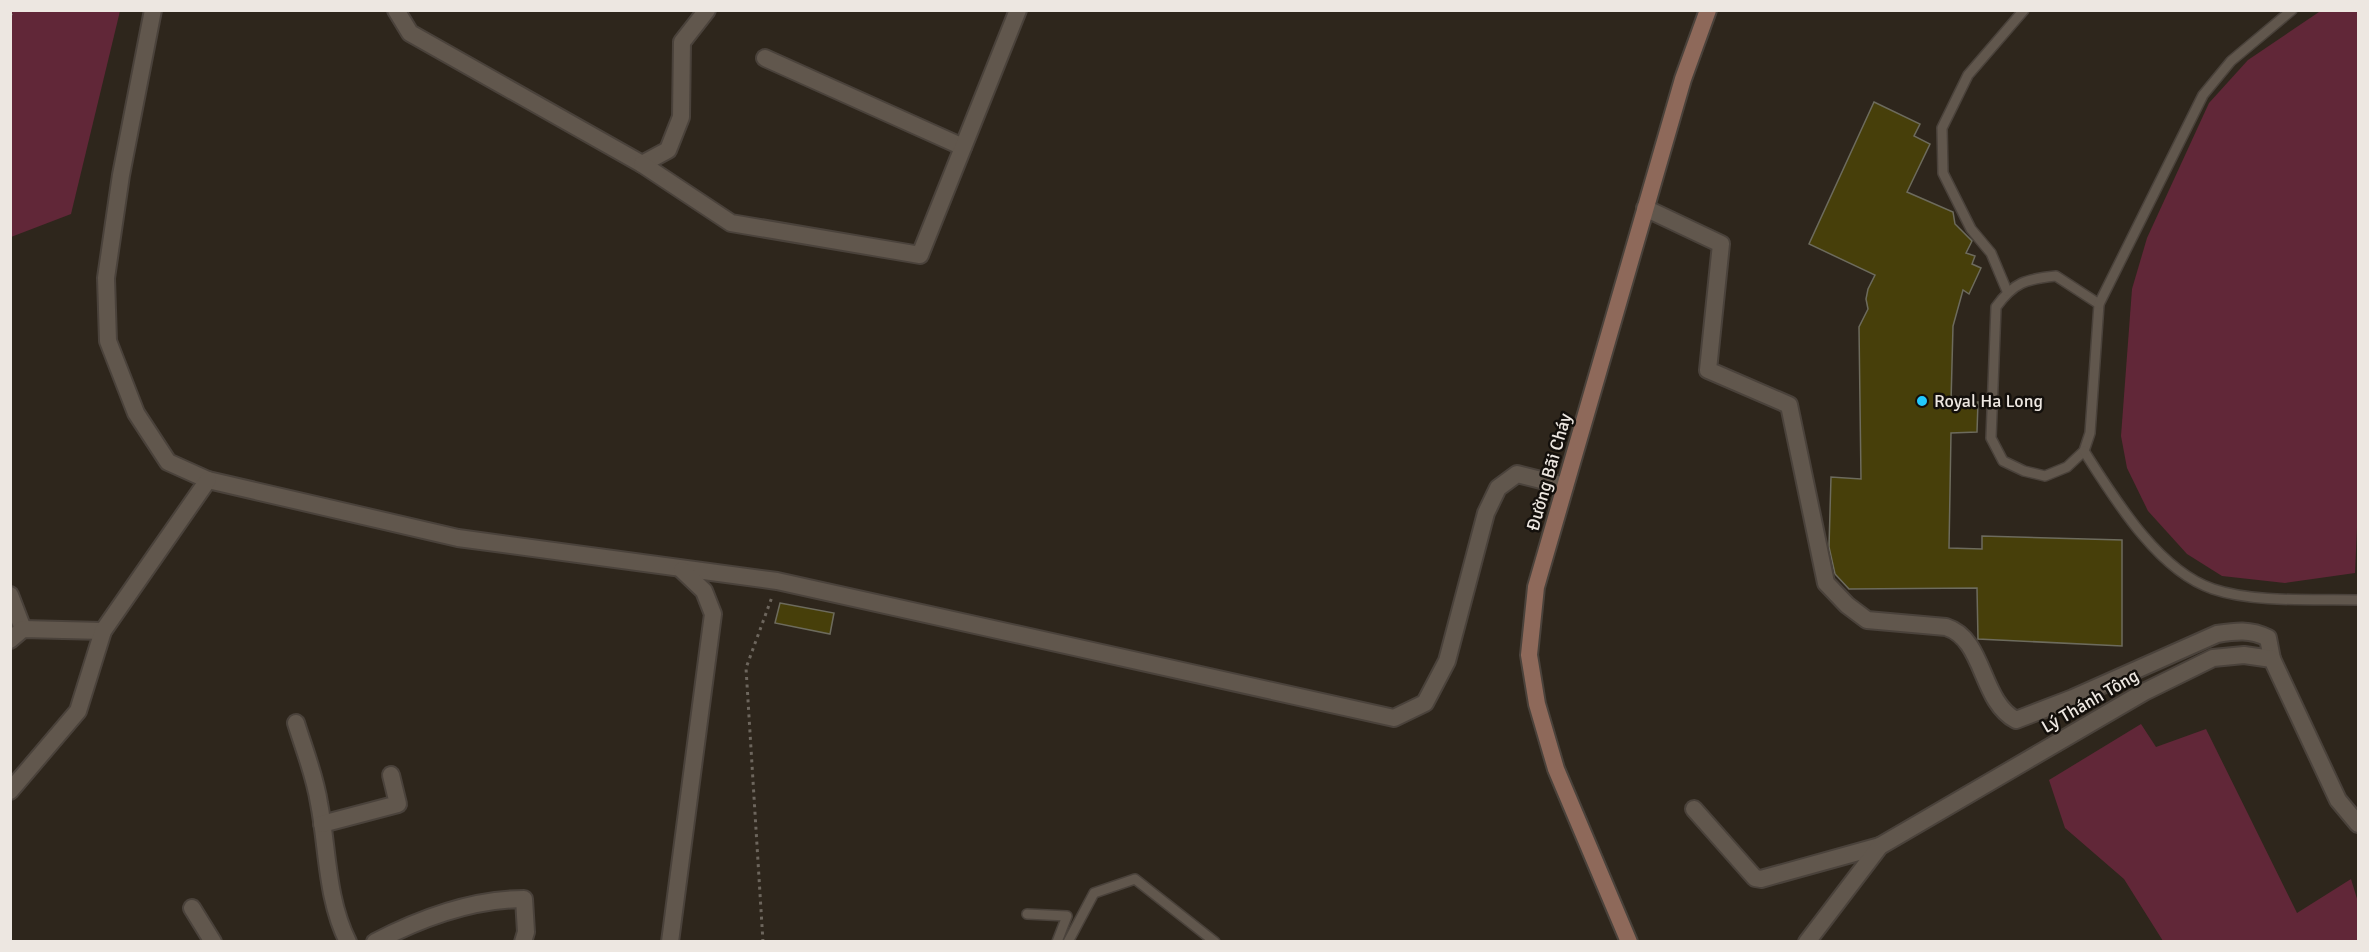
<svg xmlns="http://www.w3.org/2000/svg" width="2369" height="952" font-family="Signika,sans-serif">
<rect width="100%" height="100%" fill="#2e261c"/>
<g fill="#612738">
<path d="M11 10 120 11 71 214 11 237Z"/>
<path d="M2322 10 2358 11V506L2355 573 2285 583 2222 576 2187 554 2148 511 2127 468 2121 436 2132 289 2147 238 2209 103 2248 60Z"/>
<path d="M2141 724 2156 747 2206 729 2297 913 2351 879 2358 902V941H2163L2124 879 2065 828 2049 780Z"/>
</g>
<g fill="#473f0a" stroke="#6d6b5d" stroke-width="1.5">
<path d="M1874 102 1920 124 1914 136 1930 144 1907 192 1953 212 1955 224 1972 241 1966 253 1975 256 1972 264 1981 268 1969 294 1963 290 1953 326 1951 402H1978L1977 432 1951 433 1949 548 1982 549V536L2122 540V646L1978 639 1977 588 1849 589 1835 574 1829 547 1831 477 1861 479 1859 327 1868 309 1866 299 1868 289 1875 275 1809 244Z"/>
<path d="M780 603 834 613 830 634 775 623Z"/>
</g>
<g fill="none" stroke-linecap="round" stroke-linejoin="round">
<defs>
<g id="service">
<path d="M2056 276 2099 304 2090 433 2084 451 2067 467 2045 476 2024 471 2003 461 1991 438 1996 307C2014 282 2026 279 2056 276Z"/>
<path d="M2007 291 1991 253 1971 229 1943 173 1942 128 1968 75 2024 10"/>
<path d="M2099 304 2203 95 2231 61 2292 10"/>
<path d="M2084 451C2114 498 2158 571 2213 589 2254 603 2314 599 2358 600"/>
<path d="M1027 914 1067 916 1057 942"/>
<path d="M1068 942 1094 893 1135 879 1215 942"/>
</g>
<g id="minor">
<path d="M153 10 121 175 106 278 108 341 136 413 168 462 208 480 458 538 777 581 1394 718 1425 703 1447 661 1486 513 1498 488 1517 474 1565 486"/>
<path d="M396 10 410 33 642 164 668 150 681 117 682 42 707 10"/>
<path d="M765 58 963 147"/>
<path d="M642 164 731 223 920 255 1018 10"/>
<path d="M1645 208 1721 244 1708 370 1789 405 1826 583 1847 605 1867 620 1946 627C1985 639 1980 701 2016 720L2073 698 2217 634C2236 631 2250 629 2268 638L2272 659"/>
<path d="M10 595 23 629"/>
<path d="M10 640 23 629 103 631"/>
<path d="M296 723C304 749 315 776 319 803 328 849 326 898 348 942"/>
<path d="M10 791 78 711 103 631 208 480"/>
<path d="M1694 809 1755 878 1761 879 1880 846"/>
<path d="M322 824 398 804 391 775"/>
<path d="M192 908 213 942"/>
<path d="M375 942C421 918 472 899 524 899L526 932 523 942"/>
<path d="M670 942 713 614 704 591 682 570"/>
<path d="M1807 942 1880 846 2144 692 2213 658 2244 655 2272 659 2338 800 2358 824"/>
</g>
<path id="secondary" d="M1629 942 1556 769 1537 704 1529 655 1536 587 1683 79 1708 10"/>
</defs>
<use href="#service" stroke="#4a423b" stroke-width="12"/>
<use href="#minor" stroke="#4a423b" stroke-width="20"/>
<use href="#secondary" stroke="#4a423b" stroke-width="20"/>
<g stroke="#6d665d" stroke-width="3" stroke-dasharray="3 4.5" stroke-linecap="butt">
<path d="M10 16 14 10"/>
<path d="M763 942 746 668 772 597"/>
</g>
<use href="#service" stroke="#61574d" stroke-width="9"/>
<use href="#minor" stroke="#61574d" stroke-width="16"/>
<use href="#secondary" stroke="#8e695a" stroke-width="16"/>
</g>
<circle fill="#22c9fe" stroke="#130f0b" stroke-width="2" cx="1922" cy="401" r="6"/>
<g text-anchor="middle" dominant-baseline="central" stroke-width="5" stroke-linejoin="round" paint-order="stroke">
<g font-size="18" fill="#ede7e1" stroke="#130f0b" text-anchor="start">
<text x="1934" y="401">Royal Ha Long</text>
</g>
<g font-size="18" fill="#ede7e1" stroke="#130f0b">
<text transform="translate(1549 472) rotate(-74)">Đường Bãi Cháy</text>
<text transform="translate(2090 701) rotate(-30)">Lý Thánh Tông</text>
</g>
</g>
<rect width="2369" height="952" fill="none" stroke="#ede7e1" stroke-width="24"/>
</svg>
